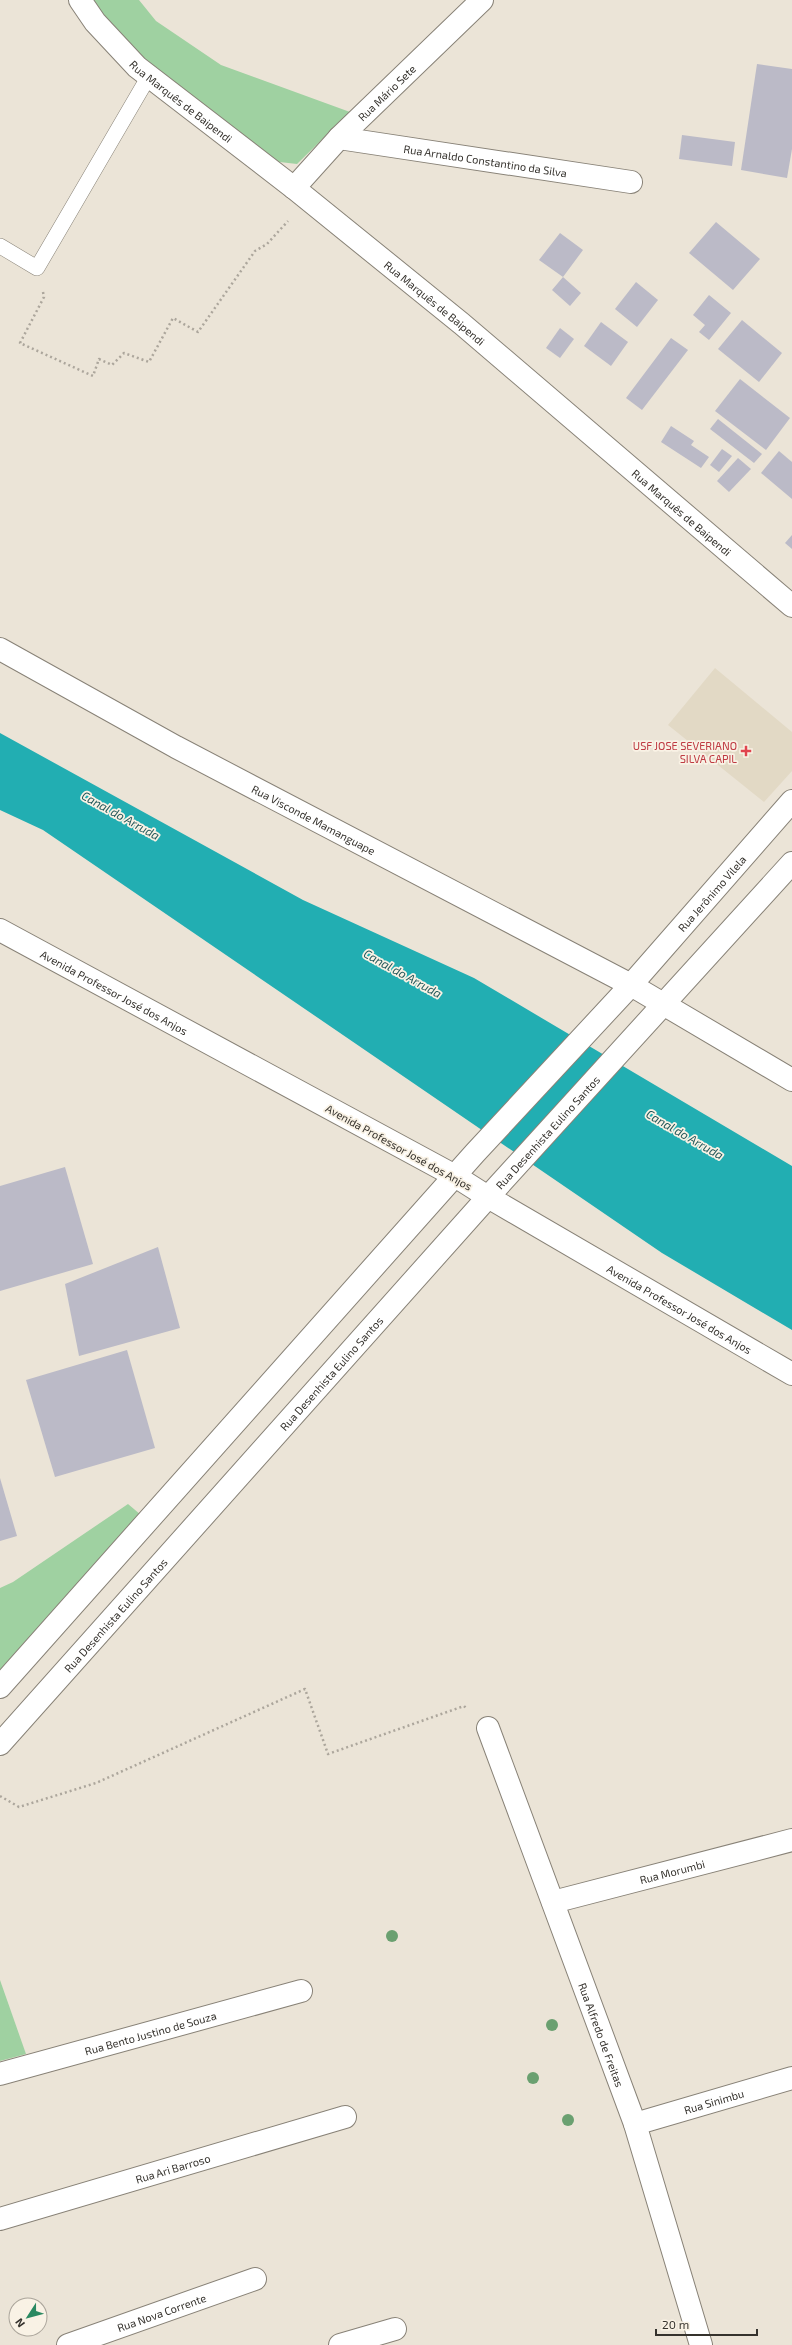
<svg xmlns="http://www.w3.org/2000/svg" width="792" height="2345" font-family="'Exo 2',sans-serif">
<rect width="100%" height="100%" fill="#ebe4d7"/>
<path fill="#e2d9c5" d="M715 668 792 732V771L764 802 668 725Z"/>
<g fill="#9fd1a1">
<path d="M87 0H139L156 21 221 65 350 112 297 164 271 161 135 57Z"/>
<path d="M128 1504 141 1515 0 1670V1588L13 1582Z"/>
<path d="M0 1980 26 2054 0 2061Z"/>
</g>
<path fill="#22aeb2" d="M0 733 303 900 474 978 792 1166V1330L662 1253 43 830 0 810Z"/>
<g fill="#bbbac7">
<path d="M757 64 792 69V149L787 178 741 170Z"/>
<path d="M682 135 735 142 732 166 679 159Z"/>
<path d="M716 222 760 259 733 290 689 253Z"/>
<path d="M560 233 583 250 563 277 581 293 570 306 552 290 563 277 539 260Z"/>
<path d="M636 282 658 300 637 327 615 309Z"/>
<path d="M709 295 731 313 709 340 699 332 705 325 693 315Z"/>
<path d="M742 320 782 353 759 382 718 349Z"/>
<path d="M601 322 628 342 611 366 584 346Z"/>
<path d="M560 328 574 339 560 358 546 348Z"/>
<path d="M671 338 688 350 642 410 626 398Z"/>
<path d="M740 379 790 418 766 450 715 411Z"/>
<path d="M718 419 762 454 754 463 710 429Z"/>
<path d="M671 426 694 441 691 445 709 457 701 468 661 442Z"/>
<path d="M722 449 732 456 719 472 710 465Z"/>
<path d="M779 451 792 462V499L761 473Z"/>
<path d="M738 458 751 469 729 492 717 481Z"/>
<path d="M792 535V549L785 543Z"/>
<path d="M65 1167 93 1264 0 1291V1186Z"/>
<path d="M158 1247 180 1328 79 1356 65 1284Z"/>
<path d="M127 1350 155 1448 55 1477 26 1380Z"/>
<path d="M0 1478 17 1536 0 1541Z"/>
</g>
<g fill="none" stroke-linecap="round" stroke-linejoin="round">
<defs>
<path id="lane" d="M0 246 37 268 149 76"/>
<g id="street">
<path id="s1" d="M80 0 95 22 137 67 294 188 462 324 792 606"/>
<path id="s2" d="M339 138 631 182"/>
<path id="s3" d="M294 188 339 138 482 0"/>
<path id="s4" d="M0 649 176 747 631 985"/>
<path id="s5" d="M0 930 455 1176"/>
<path id="s6" d="M488 1728 635 2124 701 2345"/>
<path id="s7" d="M553 1902 792 1840"/>
<path id="s8" d="M0 2074 301 1991"/>
<path id="s9" d="M635 2124 792 2078"/>
<path id="s10" d="M0 2219 345 2117"/>
<path id="s11" d="M68 2345 255 2279"/>
<path d="M340 2345 395 2329"/>
</g>
<g id="secondary">
<path d="M631 985 792 1080"/>
<path id="s12" d="M455 1176 488 1197 792 1374"/>
<path id="s13" d="M0 1687 475 1153 631 985 792 801"/>
<path id="s14" d="M0 1744 488 1197 792 863"/>
</g>
</defs>
<use href="#lane" stroke="#888277" stroke-width="16"/>
<use href="#street" stroke="#888277" stroke-width="24"/>
<use href="#secondary" stroke="#888277" stroke-width="24"/>
<g stroke="#aca69c" stroke-width="2.5" stroke-dasharray="2 3" stroke-linecap="butt">
<path d="M43 292 44 297 20 343 93 376 99 359 112 365 124 353 149 362 173 318 198 332 255 251 267 244 288 221"/>
<path d="M0 1796 19 1807 96 1783 305 1689 328 1754 464 1706 467 1709"/>
</g>
<use href="#lane" stroke="#fff" stroke-width="15"/>
<use href="#street" stroke="#fff" stroke-width="22"/>
<use href="#secondary" stroke="#fff" stroke-width="22"/>
</g>
<g fill="#6aa070">
<circle cx="392" cy="1936" r="6"/>
<circle cx="552" cy="2025" r="6"/>
<circle cx="533" cy="2078" r="6"/>
<circle cx="568" cy="2120" r="6"/>
</g>
<path fill="#e0444e" stroke="#f9f2e5" stroke-width="1.5" d="M744 745h4v4h4v4h-4v4h-4v-4h-4v-4h4z"/>
<g text-anchor="middle" dominant-baseline="central" stroke-width="3.5" stroke-linejoin="round" paint-order="stroke">
<g font-size="11" fill="#35322d" stroke="#f9f2e5">
<text stroke="none"><textPath href="#s3" startOffset="133">Rua Mário Sete</textPath></text>
<text stroke="none"><textPath href="#s1" startOffset="144">Rua Marquês de Baipendi</textPath></text>
<text stroke="none"><textPath href="#s2" startOffset="148">Rua Arnaldo Constantino da Silva</textPath></text>
<text stroke="none"><textPath href="#s1" startOffset="468">Rua Marquês de Baipendi</textPath></text>
<text stroke="none"><textPath href="#s1" startOffset="792">Rua Marquês de Baipendi</textPath></text>
<text stroke="none"><textPath href="#s4" startOffset="357">Rua Visconde Mamanguape</textPath></text>
<text stroke="none"><textPath href="#s13" startOffset="1066">Rua Jerônimo Vilela</textPath></text>
<text stroke="none"><textPath href="#s5" startOffset="130">Avenida Professor José dos Anjos</textPath></text>
<text stroke="none"><textPath href="#s14" startOffset="821">Rua Desenhista Eulino Santos</textPath></text>
<text transform="translate(399 1147) rotate(29)">Avenida Professor José dos Anjos</text>
<text stroke="none"><textPath href="#s12" startOffset="261">Avenida Professor José dos Anjos</textPath></text>
<text stroke="none"><textPath href="#s14" startOffset="497">Rua Desenhista Eulino Santos</textPath></text>
<text stroke="none"><textPath href="#s14" startOffset="173">Rua Desenhista Eulino Santos</textPath></text>
<text stroke="none"><textPath href="#s7" startOffset="123">Rua Morumbi</textPath></text>
<text stroke="none"><textPath href="#s8" startOffset="156">Rua Bento Justino de Souza</textPath></text>
<text stroke="none"><textPath href="#s6" startOffset="327">Rua Alfredo de Freitas</textPath></text>
<text stroke="none"><textPath href="#s9" startOffset="82">Rua Sinimbu</textPath></text>
<text stroke="none"><textPath href="#s10" startOffset="180">Rua Ari Barroso</textPath></text>
<text stroke="none"><textPath href="#s11" startOffset="99">Rua Nova Corrente</textPath></text>
</g>
<g font-size="11" fill="#be3a42" stroke="#f9f2e5" text-anchor="end">
<text x="737" y="745">USF JOSE SEVERIANO<tspan x="737" dy="13">SILVA CAPIL</tspan></text>
</g>
<g font-size="12" font-style="italic" fill="#24595b" stroke="#f9f2e5">
<text transform="translate(121 815) rotate(29)">Canal do Arruda</text>
<text transform="translate(403 973) rotate(29)">Canal do Arruda</text>
<text transform="translate(685 1134) rotate(30)">Canal do Arruda</text>
</g>
</g>
<g transform="translate(28 2317) rotate(234)"><circle r="19" fill="#f9f2e5" stroke="#aba59b"/>
<path d="M0-3L7 15L0 10L-7 15Z" fill="#2a8961"/>
<text y="-6" font-size="11" font-weight="bold" text-anchor="middle" fill="#35322d">N</text>
</g>
<path d="M656 2329v6h101v-6" fill="none" stroke="#35322d" stroke-width="2"/>
<text x="662" y="2329" font-size="12" fill="#35322d" stroke="#f9f2e5" stroke-width="3" paint-order="stroke">20 m</text>
</svg>
